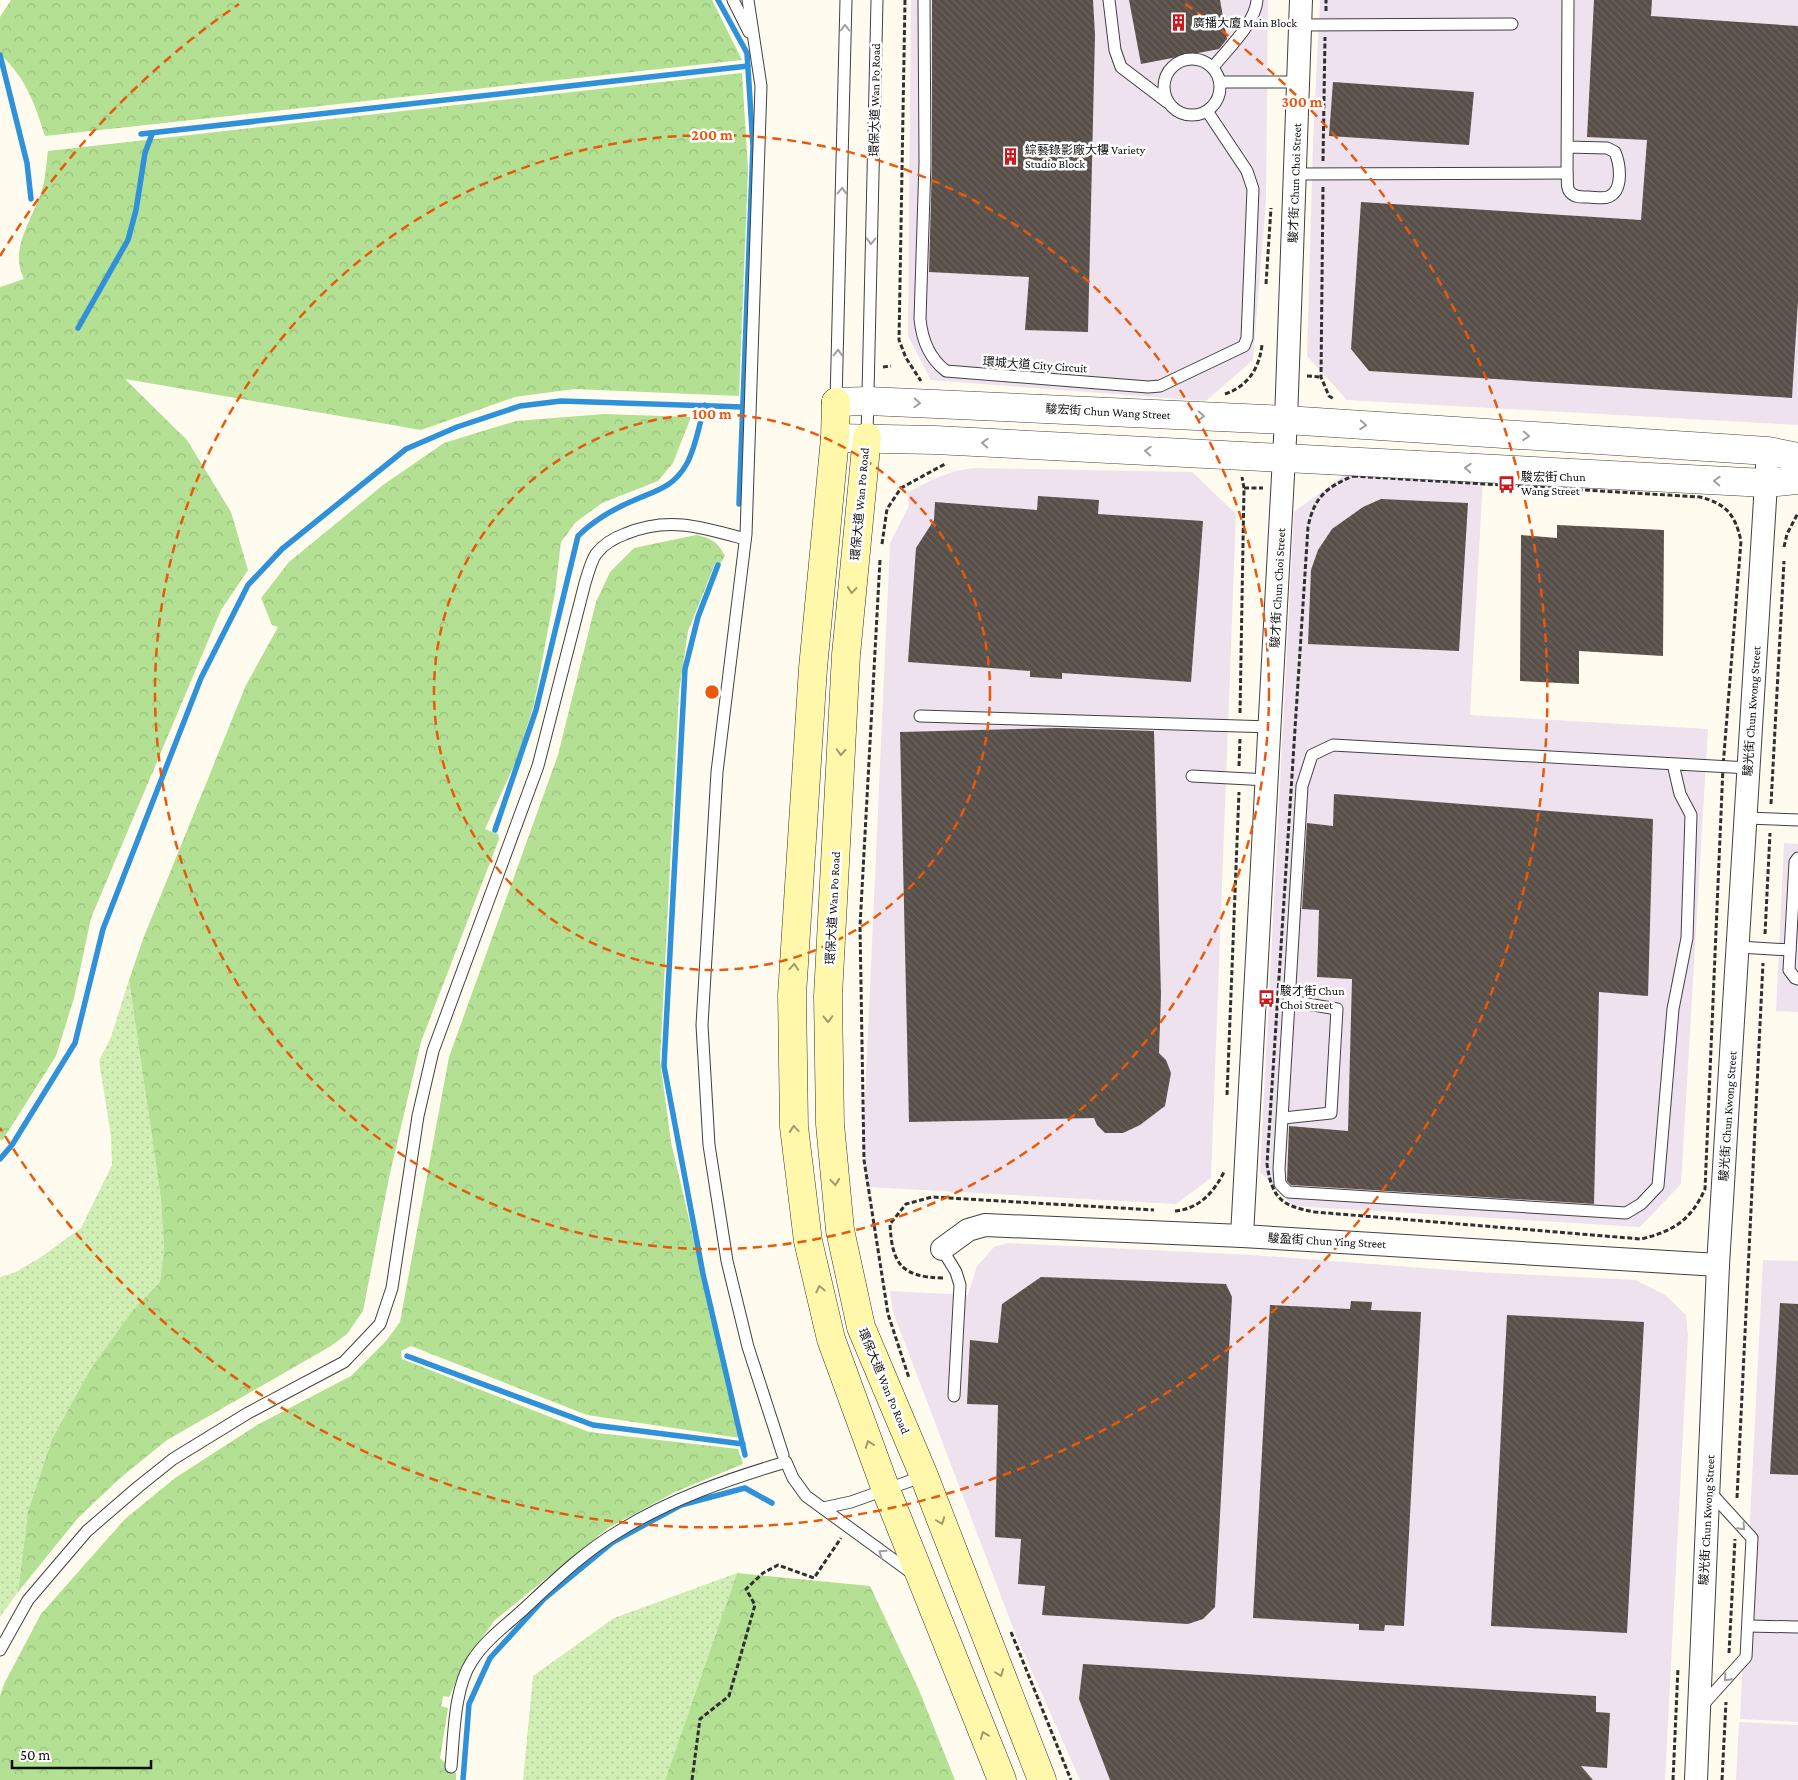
<svg xmlns="http://www.w3.org/2000/svg" width="1798" height="1780" font-family="'Crimson Pro','Noto Sans TC',serif">
<defs>
<pattern id="grass-dots" width="8" height="8" patternUnits="userSpaceOnUse" patternTransform="scale(1.25)"><rect width="8" height="8" fill="#d1eeb5"/><path d="M2 2h.1M6 6h.1" fill="none" stroke="#b2cb9a" stroke-width="1.8" stroke-linecap="round"/></pattern>
<pattern id="forest-crowns" width="20" height="18" patternUnits="userSpaceOnUse" patternTransform="scale(1.25)"><rect width="20" height="18" fill="#b3e092"/><path d="M2 6a3 3 0 1 1 6 0M12 15a3 3 0 1 1 6 0" fill="none" stroke="#99bf7d"/></pattern>
<pattern id="building-back-hatch" width="6" height="6" patternUnits="userSpaceOnUse" patternTransform="scale(1.25)"><rect width="6" height="6" fill="#584f49"/><path d="M-1 5l2 2M0 0l6 6M5-1l2 2" fill="none" stroke="#6b645f"/></pattern>
</defs>
<rect width="100%" height="100%" fill="#fffcef"/>
<g fill="#ede2ee">
<path d="M911 0H1268L1266 200 1253 360 1206 401 931 380 908 336Z"/>
<path d="M1320 0H1798V425L1347 400 1307 356 1313 142Z"/>
<path d="M973 468 1192 472 1236 514 1211 1178 1176 1204 867 1187 863 1143 890 543 909 506 907 493 934 479 955 471Z"/>
<path d="M1347 473 1483 478 1470 715 1708 729 1681 1184 1640 1227 1293 1206 1260 1172 1294 512Z"/>
<path d="M1784 843 1798 844V1012L1776 1011Z"/>
<path d="M1008 1243 1253 1255 1477 1272 1635 1280 1665 1295 1686 1315 1688 1336 1665 1780H1080L1015 1633 893 1312 890 1291 968 1295 977 1266 994 1247Z"/>
<path d="M1763 1260 1798 1261V1722L1740 1719Z"/>
<path d="M1739 1722 1798 1725V1780H1736Z"/>
</g>
<g fill="url(#grass-dots)">
<path d="M129 980 161 1199 164 1249 160 1282 132 1311 90 1370 52 1439 28 1511 18 1592 0 1617V1277L16 1272 44 1255 81 1228 112 1165 111 1136 99 1061 111 1037Z"/>
<path d="M737 1573 665 1780H523L533 1676 614 1618Z"/>
</g>
<g fill="url(#forest-crowns)">
<path d="M11 0H712L742 60 45 136C34 102 27 80 0 54V17Z"/>
<path d="M742 73 748 169 739 396 574 389 515 397 421 430 125 379 187 440 231 512 248 570 221 610 91 918 74 998 56 1056 2 1141 0 1139V287L24 279C8 247 35 217 43 186 46 175 46 163 48 151Z"/>
<path d="M604 414 691 417 673 463 658 481 602 503 576 522 561 542 555 592 534 704 517 759 485 829 498 834 499 839 421 1042 390 1173 363 1311 347 1334 331 1346 167 1440 119 1479 78 1518 18 1592 28 1511 52 1439 90 1370 132 1311 160 1282 164 1249 161 1199 129 980 143 939 246 685 278 627 272 625 261 598 289 562 383 485 444 443 516 421Z"/>
<path d="M696 535C711 538 718 542 725 556L720 564H715L688 631 679 692 660 1061 671 1142 740 1438 587 1415 411 1346 401 1351 402 1359 589 1432 738 1449 743 1464 675 1492 608 1528 494 1621 466 1660 449 1697 443 1696 441 1706 448 1708 440 1758 456 1773V1780H0V1696L4 1684 41 1614 125 1519 175 1478 257 1425 351 1376 386 1341 400 1322 449 1057 558 755 596 602 610 572 634 548Z"/>
<path d="M737 1573 870 1586 919 1690 955 1780H665Z"/>
</g>
<g fill="none" stroke-linecap="round" stroke-linejoin="round">
<g stroke="#2f91da" stroke-width="5.5">
<path d="M718 0 747 53 753 146 739 504"/>
<path d="M0 55 27 163 31 199"/>
<path d="M141 134 748 66"/>
<path d="M78 328 128 240 136 210 145 153 152 134"/>
<path d="M718 565 698 617 685 669 664 1066 703 1274 745 1455"/>
<path d="M495 830 536 710 578 536C595 519 615 508 637 499 658 490 674 486 686 465 696 448 699 424 705 405"/>
<path d="M0 1159 12 1145 75 1043 103 929 201 678 248 585 282 549 406 449 457 427 520 406 561 401 743 407"/>
<path d="M407 1356 593 1425 743 1444"/>
<path d="M463 1780 469 1704 490 1658 544 1599 613 1542 681 1505 745 1488 772 1503"/>
</g>
</g>
<g fill="url(#building-back-hatch)">
<path d="M932 0H1093L1095 35 1088 332 1025 330 1029 277 929 272 932 163Z"/>
<path d="M1129 0H1220L1227 39 1219 49 1141 64Z"/>
<path d="M1594 0H1652L1651 16 1798 26V301L1792 398 1369 371 1351 349 1361 202 1641 220 1647 140 1587 137Z"/>
<path d="M1333 82 1474 92 1469 145 1329 136Z"/>
<path d="M1038 496 1099 500 1098 514 1203 521 1191 682 1062 673V679L1030 677V671L908 662 916 548 934 520 935 502 1037 510Z"/>
<path d="M1381 499 1468 503 1459 651 1308 644 1311 570 1318 550 1332 529 1363 507Z"/>
<path d="M1557 525 1664 530 1663 656 1579 651V684L1520 681 1521 535 1557 538Z"/>
<path d="M1058 728 1154 731 1161 995 1159 1053 1166 1060 1171 1073 1165 1106 1140 1125 1123 1133H1105L1097 1125 1094 1118 909 1122 900 732Z"/>
<path d="M1334 794 1653 819 1648 996 1599 992 1594 1204 1291 1185 1287 1181 1289 1126 1348 1131 1352 979 1317 977 1319 910 1302 909 1307 823 1333 826Z"/>
<path d="M1041 1277 1226 1284 1232 1297 1215 1607 1203 1619 1188 1624 1042 1615 1045 1586 1018 1584 1021 1539 995 1537 998 1405 967 1404 970 1340 998 1343 1002 1304Z"/>
<path d="M1351 1301 1372 1302 1371 1310 1421 1312 1404 1626 1385 1625 1384 1631 1359 1630V1624L1253 1618 1270 1305 1350 1309Z"/>
<path d="M1780 1303 1798 1304V1475L1770 1474Z"/>
<path d="M1507 1315 1644 1322 1627 1633 1491 1626Z"/>
<path d="M1083 1664 1596 1696V1712L1610 1713 1607 1768 1581 1766 1593 1780H1110L1079 1699Z"/>
</g>
<g fill="none" stroke-linecap="round" stroke-linejoin="round">
<defs>
<g id="service">
<path d="M733 0 749 32"/>
<path d="M748 0 761 86 746 534 717 772 702 1025 709 1145 727 1261 748 1347 783 1455"/>
<path d="M924 0 925 163 920 319C922 340 929 358 946 371L1148 387 1160 386 1244 346 1247 338 1253 189 1247 171 1207 111"/>
<path d="M1109 0 1115 50 1121 67 1167 102"/>
<path d="M1302 25 1512 24"/>
<circle cx="1192" cy="87" r="28"/>
<path d="M1213 67C1227 50 1256 22 1257 0"/>
<path d="M1221 82H1299"/>
<path d="M1567 147 1607 148 1615 152C1620 164 1624 191 1608 197 1603 199 1594 197 1588 197 1582 197 1575 198 1570 192 1566 188 1568 179 1567 173L1568 0"/>
<path d="M1295 174 1567 173"/>
<path d="M836 402 846 0"/>
<path d="M867 437 877 0"/>
<path d="M920 716 1271 727"/>
<path d="M1673 764 1680 794 1691 815 1687 938 1673 1009 1658 1186 1641 1204 1626 1213 1288 1192 1280 1184 1279 1169 1302 786 1312 755 1333 745 1749 768"/>
<path d="M1192 776 1268 780"/>
<path d="M1746 818 1798 820"/>
<path d="M1798 858 1795 862 1789 970 1795 978 1798 979"/>
<path d="M1739 947 1790 950"/>
<path d="M1283 1118 1331 1113 1337 1009 1290 1001"/>
<path d="M942 1249 956 1272 960 1285 954 1396"/>
<path d="M823 1508 851 1502 924 1476"/>
<path d="M1748 1626 1797 1627"/>
<path d="M0 1650 28 1600 87 1531 138 1487 173 1459 248 1413 344 1362 380 1324 392 1288 418 1116 433 1051 538 766 585 583C588 574 591 561 596 554 603 545 614 538 625 534 668 516 702 527 745 539"/>
<path d="M1701 1707 1746 1657 1752 1538 1710 1492"/>
<path d="M451 1767C454 1735 454 1688 472 1661 485 1640 508 1624 526 1607 555 1580 585 1551 619 1531 671 1499 728 1479 786 1462L793 1478 806 1496 913 1574"/>
</g>
<g id="minor">
<path d="M1242 1236 1286 420 1301 0"/>
<path d="M942 1249 968 1230 985 1225 1242 1236 1718 1265"/>
<path d="M1696 1780 1718 1265 1768 451"/>
</g>
<g id="tertiary">
<path d="M836 402 868 401 1286 420 1768 451 1798 457"/>
<path d="M835 438 935 440 1766 483 1798 480"/>
</g>
<g id="secondary">
<path d="M836 402 835 438 813 668 792 995 794 1127 808 1241 831 1339 886 1490 1002 1780"/>
<path d="M867 437 846 655 828 996 830 1124 840 1230 861 1327 924 1476 1042 1780"/>
</g>
</defs>
<use href="#service" stroke="#414141" stroke-width="13"/>
<use href="#minor" stroke="#414141" stroke-width="24"/>
<use href="#tertiary" stroke="#414141" stroke-width="29"/>
<use href="#secondary" stroke="#303030" stroke-width="29"/>
<g stroke="#303030" stroke-width="3" stroke-dasharray="5 2.5" stroke-linecap="butt">
<path d="M905 0 899 340 906 358 921 381"/>
<path d="M1326 11V0"/>
<path d="M1323 161 1325 37"/>
<path d="M1323 187 1321 377 1329 396 1334 399"/>
<path d="M1266 284 1271 208"/>
<path d="M883 367 891 366"/>
<path d="M1307 376 1321 377"/>
<path d="M1225 394C1248 386 1259 369 1262 345"/>
<path d="M1353 476 1700 497C1726 504 1735 514 1741 541L1723 767 1705 1189C1691 1220 1674 1231 1641 1239L1315 1212C1282 1206 1272 1199 1267 1164L1308 527C1314 498 1325 488 1353 476Z"/>
<path d="M1244 488H1263"/>
<path d="M882 544 887 509 901 488 945 464"/>
<path d="M1784 547 1787 534 1798 513"/>
<path d="M880 560 860 926 864 1160 888 1314 909 1378"/>
<path d="M1240 713 1244 488 1242 477"/>
<path d="M1239 766 1240 739"/>
<path d="M1771 804 1784 561"/>
<path d="M1765 934 1770 833"/>
<path d="M1227 1095 1239 792"/>
<path d="M1175 1211C1199 1209 1214 1192 1224 1172"/>
<path d="M943 1278C901 1277 892 1264 890 1224L906 1204 932 1197 1154 1210"/>
<path d="M1737 1498 1763 963"/>
<path d="M1011 1632 1071 1780"/>
<path d="M1729 1653 1735 1539"/>
<path d="M692 1780 700 1719 729 1696 755 1605 746 1589 763 1573 778 1565 814 1578 841 1538"/>
<path d="M1673 1780 1678 1668"/>
<path d="M1722 1780 1726 1702"/>
</g>
<use href="#service" stroke="#fff" stroke-width="11"/>
<use href="#minor" stroke="#fff" stroke-width="22"/>
<use href="#tertiary" stroke="#fff" stroke-width="28"/>
<use href="#secondary" stroke="#fff8aa" stroke-width="28"/>
</g>
<defs><path id="oneway-chevron" d="M-2-3.5L2.5 0L-2 3.5" fill="none" stroke-width="1.6" stroke-linecap="round" stroke-linejoin="round" transform="scale(1.25)"/></defs>
<g stroke="#9f9f9f">
<use href="#oneway-chevron" transform="translate(845 28) rotate(-90)"/>
<use href="#oneway-chevron" transform="translate(842 191) rotate(-88)"/>
<use href="#oneway-chevron" transform="translate(871 241) rotate(91)"/>
<use href="#oneway-chevron" transform="translate(838 353) rotate(-88)"/>
<use href="#oneway-chevron" transform="translate(917 403) rotate(3)"/>
<use href="#oneway-chevron" transform="translate(1201 416) rotate(3)"/>
<use href="#oneway-chevron" transform="translate(1363 425) rotate(4)"/>
<use href="#oneway-chevron" transform="translate(1526 436) rotate(4)"/>
<use href="#oneway-chevron" transform="translate(985 443) rotate(-177)"/>
<use href="#oneway-chevron" transform="translate(1148 451) rotate(-177)"/>
<use href="#oneway-chevron" transform="translate(1468 468) rotate(-177)"/>
<use href="#oneway-chevron" transform="translate(1717 481) rotate(-177)"/>
<use href="#oneway-chevron" transform="translate(1742 1527) rotate(47)"/>
<use href="#oneway-chevron" transform="translate(882 1553) rotate(-145)"/>
<use href="#oneway-chevron" transform="translate(1727 1678) rotate(133)"/>
</g>
<g stroke="#9f9a6c">
<use href="#oneway-chevron" transform="translate(852 590) rotate(95)"/>
<use href="#oneway-chevron" transform="translate(841 752) rotate(93)"/>
<use href="#oneway-chevron" transform="translate(794 967) rotate(-86)"/>
<use href="#oneway-chevron" transform="translate(828 1019) rotate(89)"/>
<use href="#oneway-chevron" transform="translate(794 1129) rotate(-95)"/>
<use href="#oneway-chevron" transform="translate(835 1182) rotate(85)"/>
<use href="#oneway-chevron" transform="translate(820 1289) rotate(-103)"/>
<use href="#oneway-chevron" transform="translate(869 1444) rotate(-110)"/>
<use href="#oneway-chevron" transform="translate(941 1521) rotate(69)"/>
<use href="#oneway-chevron" transform="translate(1000 1673) rotate(69)"/>
<use href="#oneway-chevron" transform="translate(984 1735) rotate(-112)"/>
</g>
<g fill="none" stroke="#e8590c" stroke-width="2.5" stroke-dasharray="9 6">
<circle cx="712" cy="692" r="278"/>
<circle cx="712" cy="692" r="557"/>
<path d="M0 256A835 835 0 0 1 239 4M1185 4A835 835 0 1 1 0 1128"/>
</g>
<defs>
<symbol id="building-bare" viewBox="-9 -9 18 18"><path d="M-4-6H4V6H1V3H-1V6H-4ZM-2.5-4.3h1.7v1.8h-1.7ZM.8-4.3h1.7v1.8H.8ZM-2.5-1h1.7V.8h-1.7ZM.8-1h1.7V.8H.8Z" fill="#cb191d" stroke="#fff" stroke-width="2.5" paint-order="stroke"/></symbol>
<symbol id="bus-bare" viewBox="-9 -9 18 18"><path d="M-5-6H5V4H4V6H2V4H-2V6H-4V4H-5ZM-3.5-4V0h7V-4ZM-3.5 1.2v1.5H-2V1.2ZM2 1.2v1.5H3.5V1.2Z" fill="#cb191d" stroke="#fff" stroke-width="2.5" paint-order="stroke"/></symbol>
</defs>
<g fill-rule="evenodd">
<use href="#building-bare" x="1166" y="10" width="25" height="25"/>
<use href="#building-bare" x="998" y="144" width="25" height="25"/>
<use href="#bus-bare" x="1494" y="472" width="25" height="25"/>
<use href="#bus-bare" x="1254" y="986" width="25" height="25"/>
</g>
<g text-anchor="middle" dominant-baseline="central" stroke-width="5" stroke-linejoin="round" paint-order="stroke">
<g font-size="12" fill="#0e0e0e" stroke="#fff" text-anchor="start">
<text x="1193" y="23">廣播大廈 Main Block</text>
<text x="1025" y="150">綜藝錄影廠大樓 Variety<tspan x="1025" dy="14">Studio Block</tspan></text>
<text x="1521" y="477">駿宏街 Chun<tspan x="1521" dy="14">Wang Street</tspan></text>
<text x="1280" y="991">駿才街 Chun<tspan x="1280" dy="14">Choi Street</tspan></text>
</g>
<g font-size="12" fill="#0e0e0e" stroke="#fff">
<text transform="translate(875 100) rotate(-89)">環保大道 Wan Po Road</text>
<text transform="translate(1295 183) rotate(-88)">駿才街 Chun Choi Street</text>
<text transform="translate(1035 365) rotate(4)">環城大道 City Circuit</text>
<text transform="translate(1108 412) rotate(3)">駿宏街 Chun Wang Street</text>
<text transform="translate(860 504) rotate(-85)">環保大道 Wan Po Road</text>
<text transform="translate(1278 588) rotate(-87)">駿才街 Chun Choi Street</text>
<text transform="translate(1752 711) rotate(-86)">駿光街 Chun Kwong Street</text>
<text transform="translate(833 908) rotate(-87)">環保大道 Wan Po Road</text>
<text transform="translate(1728 1116) rotate(-86)">駿光街 Chun Kwong Street</text>
<text transform="translate(1327 1241) rotate(3)">駿盈街 Chun Ying Street</text>
<text transform="translate(884 1381) rotate(67)">環保大道 Wan Po Road</text>
<text transform="translate(1707 1520) rotate(-87)">駿光街 Chun Kwong Street</text>
</g>
</g>
<circle cx="712" cy="692" r="8" fill="#e8590c" stroke="#fff" stroke-width="2.5"/>
<g font-size="15" text-anchor="middle" font-weight="bold" fill="#e8590c" stroke="#fff" stroke-width="5" stroke-linejoin="round" paint-order="stroke">
<text x="1302" y="107">300 m</text>
<text x="712" y="140">200 m</text>
<text x="712" y="419">100 m</text>
</g>
<path d="M12 1760v8h139v-8" fill="none" stroke="#0e0e0e" stroke-width="2.5"/>
<text x="20" y="1760" font-size="15" fill="#0e0e0e" stroke="#ffffff" stroke-width="4" paint-order="stroke">50 m</text>
</svg>
